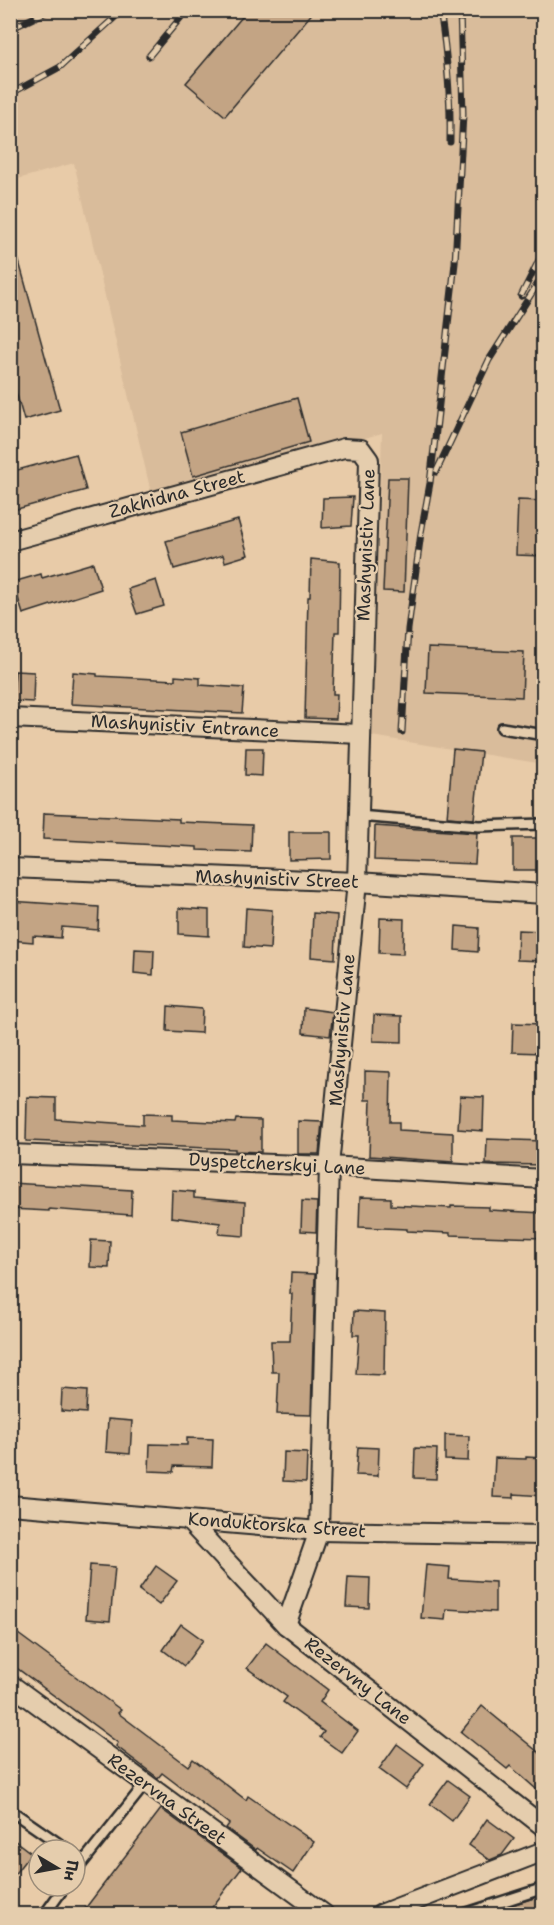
<svg xmlns="http://www.w3.org/2000/svg" width="554" height="1925" font-family="'Shantell Sans',sans-serif">
<rect width="100%" height="100%" fill="#e8cba8"/>
<filter id="ink" filterUnits="userSpaceOnUse"><feTurbulence type="fractalNoise" baseFrequency=".0167" numOctaves="2"/><feDisplacementMap in="SourceGraphic" scale="12" xChannelSelector="R" yChannelSelector="G"/><feConvolveMatrix kernelMatrix="1 2 1 2 8 2 1 2 1" color-interpolation-filters="sRGB"/></filter>
<g filter="url(#ink)">
<path fill="#d9bc9b" d="M11 11H543V764L372 736 382 433 153 501 74 163 11 181Z"/>
<g fill="#c3a484" stroke="#2b2b2b" stroke-width="1.5">
<path d="M248 10H315L225 116 186 83Z"/>
<path d="M15 247 60 410 24 420 10 371V248Z"/>
<path d="M297 398 309 442 193 476 181 432Z"/>
<path d="M76 454 86 490 10 511V472Z"/>
<path d="M388 478H408L404 592 383 591Z"/>
<path d="M353 497 351 526 322 528 323 498Z"/>
<path d="M518 500 543 501V556L516 555Z"/>
<path d="M238 520 248 555 225 562 223 555 174 569 166 541Z"/>
<path d="M311 559 340 562 339 632H335L333 694H337L336 719 305 718 308 597H310Z"/>
<path d="M93 563 101 589 23 614 13 582 41 574 42 578Z"/>
<path d="M156 580 164 606 137 614 128 589Z"/>
<path d="M428 648 524 652 522 697 426 693Z"/>
<path d="M15 671 34 672 33 702 13 701Z"/>
<path d="M73 672 97 674V676L175 680V676L200 678V685L244 688 242 713 71 704Z"/>
<path d="M246 748H263L262 776 245 775Z"/>
<path d="M453 749 481 752 474 819 447 817Z"/>
<path d="M44 813 179 819V822L252 825 251 852 197 850V847L43 839Z"/>
<path d="M375 826 477 833 475 864 374 860Z"/>
<path d="M289 832H331V859L289 860Z"/>
<rect x="513" y="838" width="30" height="32"/>
<path d="M10 901 99 907 98 930 62 927 61 938 33 936V942L10 940Z"/>
<path d="M179 908 209 910V936L179 934Z"/>
<path d="M246 908 272 910 270 949 244 947Z"/>
<path d="M313 913 337 915 335 959 311 957Z"/>
<path d="M380 918 404 919 403 954 379 953Z"/>
<path d="M456 926 479 928 478 952 455 950Z"/>
<path d="M518 930 543 931V961L517 960Z"/>
<path d="M135 949 154 950 153 975 134 973Z"/>
<path d="M168 1006 202 1009 201 1033 167 1031Z"/>
<path d="M304 1008 333 1012 330 1036 303 1033Z"/>
<path d="M374 1015 402 1016V1042L373 1041Z"/>
<path d="M513 1023 542 1024 541 1053 512 1052Z"/>
<path d="M365 1071 391 1072 390 1122H399V1130L453 1133V1162L369 1156 371 1100H365Z"/>
<path d="M460 1096 484 1097 483 1131 458 1129Z"/>
<path d="M27 1097 56 1098V1119L143 1125V1114L172 1115V1120L235 1123 236 1119 261 1120V1152L235 1151V1149L26 1141Z"/>
<path d="M298 1121 322 1122 319 1154H298Z"/>
<path d="M487 1139 543 1141V1165L486 1164Z"/>
<path d="M10 1183 132 1190 131 1215 49 1209V1211L10 1209Z"/>
<path d="M172 1190 194 1192V1198L245 1202 244 1236 219 1234 220 1223 171 1217Z"/>
<path d="M360 1197 391 1198V1205L451 1208V1206L489 1207V1210L543 1213V1238L450 1235V1233L407 1231V1229L359 1227Z"/>
<path d="M302 1201 317 1202 316 1232 301 1231Z"/>
<path d="M91 1240 110 1241 109 1268 90 1267Z"/>
<path d="M291 1273 315 1274 311 1415 277 1414 279 1372H272L271 1341H290L292 1294H290Z"/>
<path d="M354 1311 385 1313 384 1375 356 1374 359 1335H353Z"/>
<path d="M62 1389 87 1391 86 1413 61 1411Z"/>
<path d="M108 1419 132 1421 130 1454 106 1452Z"/>
<path d="M445 1435 469 1436 468 1461 445 1460Z"/>
<path d="M187 1438 213 1439 212 1467 174 1466 173 1472 149 1471 150 1444 187 1445Z"/>
<path d="M358 1447 379 1448 378 1476 356 1475Z"/>
<path d="M415 1448 437 1449 436 1479 414 1478Z"/>
<path d="M284 1452 307 1453 306 1482 283 1481Z"/>
<path d="M526 1457 543 1458V1496L514 1494V1498L493 1497 495 1458 526 1459Z"/>
<path d="M90 1565 115 1567 110 1621 86 1619Z"/>
<path d="M426 1565 450 1567 449 1579 495 1582V1612L446 1609 445 1620 421 1618Z"/>
<path d="M156 1566 177 1581 159 1605 139 1590Z"/>
<path d="M348 1577 370 1578 369 1608 346 1607Z"/>
<path d="M181 1624 203 1640 184 1666 163 1650Z"/>
<path d="M10 1628 121 1710 118 1713 188 1766 193 1759 246 1800 248 1796 314 1842 293 1873 257 1848 256 1850 226 1828 229 1824 162 1773 158 1778 116 1746 118 1743 10 1663Z"/>
<path d="M266 1643 328 1690 320 1702 358 1731 342 1753 320 1737 324 1732 283 1702 287 1697 247 1668Z"/>
<path d="M482 1706 543 1756V1795L510 1766 507 1769 461 1732Z"/>
<path d="M397 1744 424 1764 406 1789 379 1769Z"/>
<path d="M448 1780 470 1796 452 1821 430 1804Z"/>
<path d="M161 1809 242 1868 207 1914H81Z"/>
<path d="M487 1819 514 1839 502 1855 490 1860 469 1845Z"/>
<path d="M10 1837 31 1853 10 1880Z"/>
<path d="M543 1895V1914H488V1913Z"/>
</g>
<g fill="none" stroke-linecap="round" stroke-linejoin="round">
<defs>
<g id="service">
<path d="M502 728 544 735"/>
<path d="M358 816 479 826 544 824"/>
<path d="M10 1810 68 1850"/>
<path d="M75 1872 146 1783"/>
<path d="M45 1914 65 1886"/>
<path d="M464 1914 544 1888"/>
</g>
<g id="minor">
<path d="M10 541 344 448 361 449 369 460 357 882 329 1166 319 1531 286 1625"/>
<path d="M10 718 360 734"/>
<path d="M10 868 357 882 544 894"/>
<path d="M10 1154 329 1166 544 1179"/>
<path d="M10 1505 319 1531 544 1535"/>
<path d="M188 1520 286 1625 544 1827"/>
<path d="M10 1684 324 1914"/>
<path d="M381 1914 544 1851"/>
</g>
</defs>
<use href="#service" stroke="#2b2b2b" stroke-width="14"/>
<use href="#minor" stroke="#2b2b2b" stroke-width="22"/>
<use href="#service" stroke="#e5cdad" stroke-width="9"/>
<use href="#minor" stroke="#e5cdad" stroke-width="18"/>
<defs>
<g id="rail">
<path d="M440 10C447 55 451 97 450 142"/>
<path d="M10 29 50 10"/>
<path d="M149 56 187 10"/>
<path d="M10 94 60 67 123 10"/>
<path d="M521 296 544 250"/>
<path d="M436 472 489 360 544 274"/>
<path d="M402 732 408 629 421 533 430 483 455 263 463 114 460 10"/>
</g>
</defs>
<use href="#rail" stroke="#2b2b2b" stroke-width="7"/>
<use href="#rail" stroke="#e5cdad" stroke-width="4.5" stroke-dasharray="14" stroke-linecap="butt"/>
</g>
</g>
<g text-anchor="middle" dominant-baseline="central" stroke-width="4.5" stroke-linejoin="round" paint-order="stroke">
<g font-size="18" fill="#2b2b2b" stroke="#e5cdad">
<text transform="translate(177 494) rotate(-15)">Zakhidna Street</text>
<text transform="translate(366 545) rotate(-88)">Mashynistiv Lane</text>
<text transform="translate(185 726) rotate(3)">Mashynistiv Entrance</text>
<text transform="translate(277 879) rotate(2)">Mashynistiv Street</text>
<text transform="translate(342 1030) rotate(-85)">Mashynistiv Lane</text>
<text transform="translate(277 1164) rotate(3)">Dyspetcherskyi Lane</text>
<text transform="translate(277 1525) rotate(4)">Konduktorska Street</text>
<text transform="translate(358 1681) rotate(38)">Rezervny Lane</text>
<text transform="translate(167 1799) rotate(36)">Rezervna Street</text>
</g>
</g>
<rect width="554" height="1925" fill="none" stroke="#e5cdad" stroke-width="36"/>
<rect x="18" y="18" width="518" height="1889" fill="none" stroke="#2b2b2b" stroke-width="2" filter="url(#ink)"/>
<g transform="translate(57 1868) rotate(100)"><circle r="28" fill="#e5cdad" stroke="#9b8c79" stroke-width="1.5"/>
<path d="M0-4.5L10 22L0 15L-10 22Z" fill="#2b2b2b"/>
<text y="-9" font-size="16" font-weight="bold" text-anchor="middle" fill="#2b2b2b">Пн</text>
</g>
</svg>
